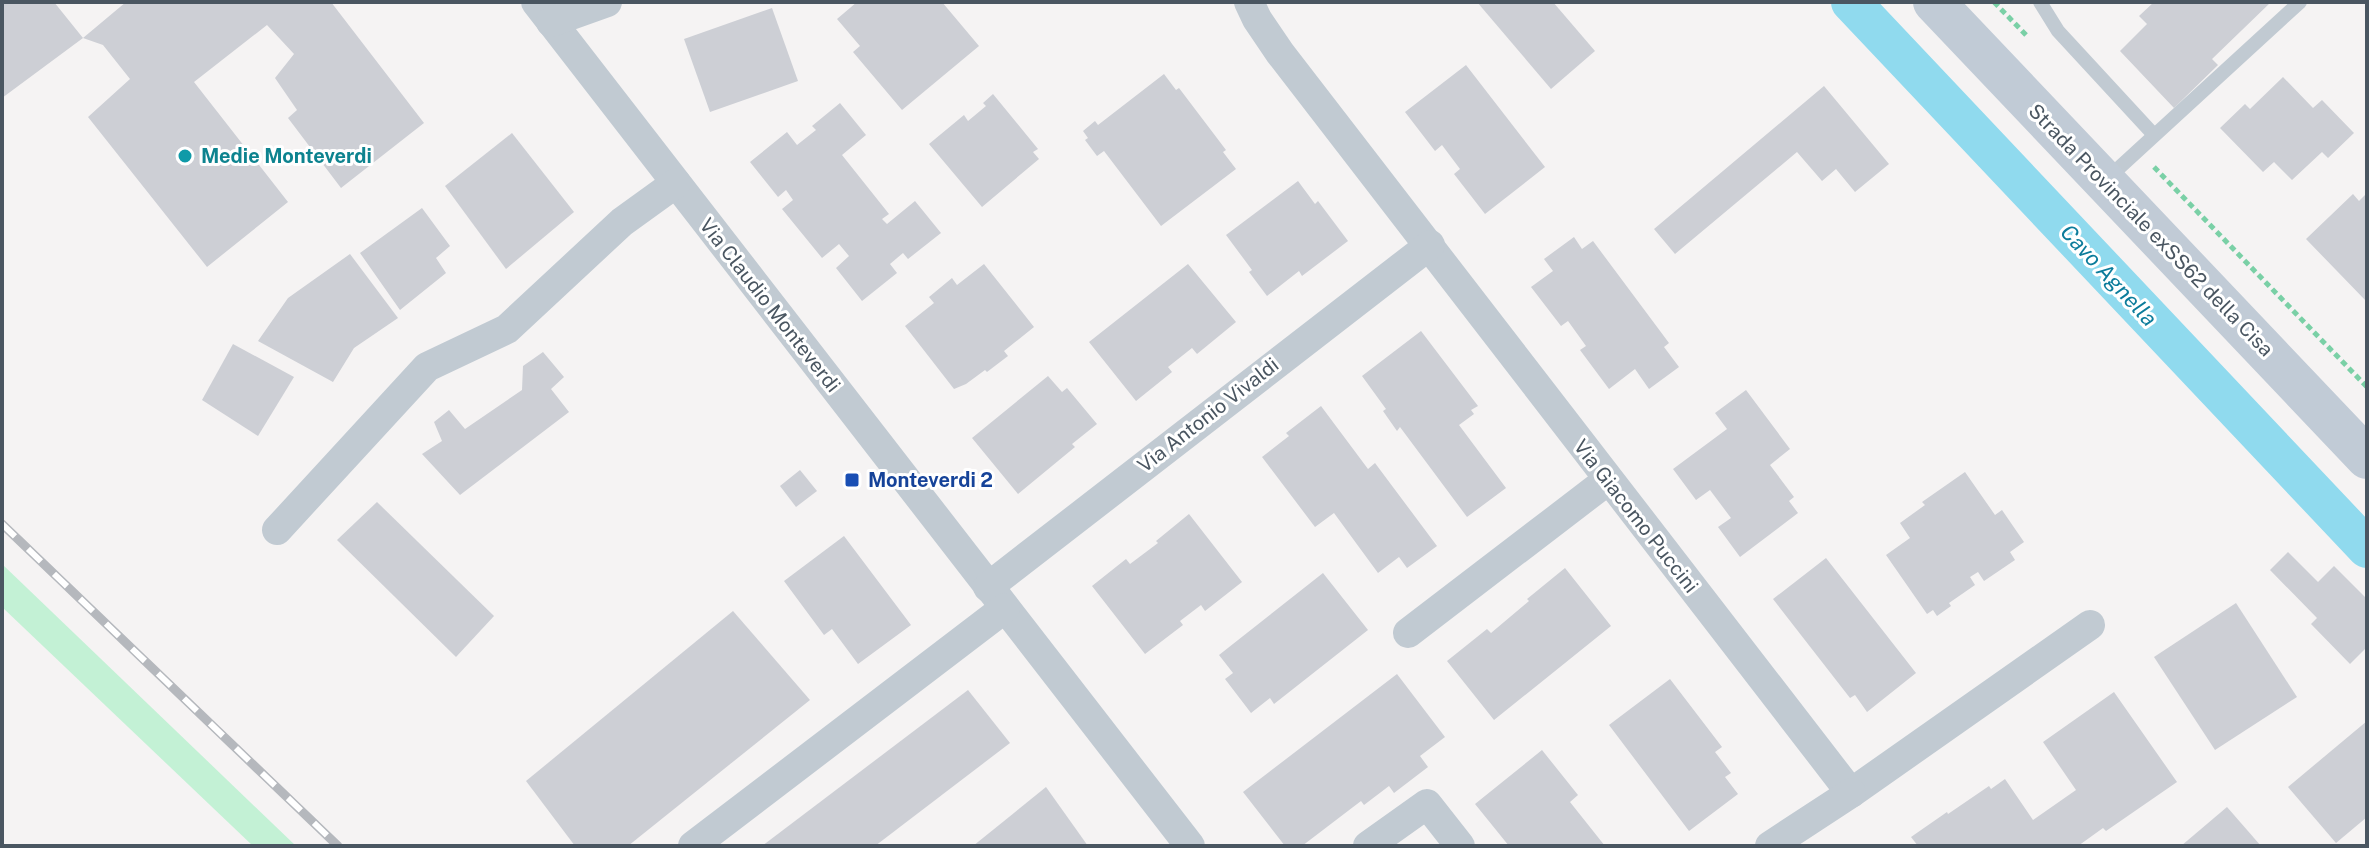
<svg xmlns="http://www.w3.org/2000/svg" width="2369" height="848" font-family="'Public Sans',sans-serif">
<rect width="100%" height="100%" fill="#f5f3f3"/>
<path fill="#c3f1d5" d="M2 564 296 846H253L2 607Z"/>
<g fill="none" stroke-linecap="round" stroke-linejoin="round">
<path stroke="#90daee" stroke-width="40" d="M1851 2 2367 548"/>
</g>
<g fill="#cdcfd5">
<path d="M2 2H54L83 38 126 2H331L424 123 341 188 288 118 297 110 275 78 294 54 267 25 194 82 288 202 207 267 88 117 130 79 103 45 83 38 2 98Z"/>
<path d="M857 2H942L979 46 902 110 853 52 860 46 837 19Z"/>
<path d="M1477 2H1553L1595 51 1551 89Z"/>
<path d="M2154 2H2271L2212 59 2218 65 2174 108 2120 51 2147 24 2139 16Z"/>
<path d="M772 8 798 81 710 112 684 39Z"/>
<path d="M1466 65 1545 167 1485 214 1454 174 1460 169 1442 145 1435 151 1405 112Z"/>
<path d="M1164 74 1176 90 1179 88 1226 150 1223 152 1236 169 1161 226 1104 151 1097 156 1085 140 1088 138 1083 131 1095 121 1098 125Z"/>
<path d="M2283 77 2313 108 2322 100 2354 133 2328 158 2322 152 2292 180 2274 162 2263 172 2220 128 2245 104 2250 109Z"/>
<path d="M1824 86 1889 164 1855 192 1836 169 1822 181 1797 152 1675 254 1654 229Z"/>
<path d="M993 94 1038 149 1033 152 1039 159 982 207 929 144 964 115 968 121 986 106 983 103Z"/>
<path d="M840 103 866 135 842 155 889 214 882 219 887 224 915 201 941 233 908 259 903 253 890 264 897 273 862 301 836 268 849 256 839 244 822 258 782 209 793 200 786 190 778 197 750 162 787 132 797 145 816 130 812 126Z"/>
<path d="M512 133 574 212 506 269 445 186Z"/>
<path d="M1298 181 1315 204 1318 201 1348 241 1302 276 1299 271 1267 296 1249 272 1252 270 1226 235Z"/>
<path d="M2367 193V302L2306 239 2353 194 2359 201Z"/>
<path d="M422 208 450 246 436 258 446 273 400 310 360 253Z"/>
<path d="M1574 237 1582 249 1593 241 1669 343 1664 347 1679 367 1649 389 1635 369 1609 389 1580 350 1586 346 1568 321 1561 326 1531 287 1553 271 1544 259Z"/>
<path d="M350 254 398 318 354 348 333 382 258 341 288 298Z"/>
<path d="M984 264 1034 327 1004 351 1008 356 987 372 985 370 966 384 954 389 905 326 934 303 929 297 952 278 957 285Z"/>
<path d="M1188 264 1236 322 1197 354 1192 348 1168 367 1172 372 1136 401 1089 342Z"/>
<path d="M1421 331 1478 406 1471 410 1474 414 1459 425 1506 488 1467 517 1400 427 1397 431 1383 411 1386 409 1362 376Z"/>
<path d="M233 344 294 377 258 436 202 400Z"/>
<path d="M543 352 564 377 551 389 569 412 460 495 422 454 442 441 434 422 449 410 465 429 522 390 523 366Z"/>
<path d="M1048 376 1062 392 1067 388 1097 424 1072 444 1075 447 1018 494 972 438Z"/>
<path d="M1746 390 1790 449 1770 465 1794 497 1789 501 1798 513 1740 557 1718 527 1731 518 1710 490 1696 500 1673 469 1727 429 1715 413Z"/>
<path d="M1321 406 1368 469 1375 463 1437 546 1407 568 1399 557 1378 573 1334 513 1315 527 1262 457 1289 436 1286 433Z"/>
<path d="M800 470 817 491 796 507 780 486Z"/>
<path d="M1965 472 1995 515 2002 510 2024 542 2010 552 2015 560 1984 581 1978 572 1970 577 1975 585 1949 603 1951 606 1937 616 1933 610 1927 614 1886 555 1910 538 1900 523 1925 505 1922 502Z"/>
<path d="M377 502 494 616 456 657 337 540Z"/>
<path d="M1189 514 1242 582 1205 611 1201 605 1180 621 1183 625 1145 654 1092 586 1126 559 1130 564 1158 543 1156 541Z"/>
<path d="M844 536 911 625 858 664 832 629 824 635 784 581Z"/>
<path d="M2288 552 2318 582 2334 566 2367 599V647L2350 664 2311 624 2317 618 2270 570Z"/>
<path d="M1826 558 1916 673 1867 712 1855 695 1850 698 1773 599Z"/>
<path d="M1565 568 1611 626 1494 720 1447 661 1487 629 1491 633 1529 601 1527 599Z"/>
<path d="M1323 573 1368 630 1274 704 1270 698 1251 713 1225 679 1233 673 1219 655Z"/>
<path d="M2236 603 2297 697 2215 750 2154 657Z"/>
<path d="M733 611 810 700 628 846H575L526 781Z"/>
<path d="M1397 674 1445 737 1420 756 1428 767 1394 793 1389 786 1364 805 1361 801 1302 846H1285L1243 792Z"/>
<path d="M1670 679 1722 747 1715 752 1731 773 1725 777 1738 794 1689 831 1609 725Z"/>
<path d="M968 690 1010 743 875 846H762Z"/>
<path d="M2114 692 2177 782 2106 831 2103 828 2078 846H1918L1911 837 1947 812 1948 814 1989 786 1991 789 2005 779 2033 820 2076 790 2043 742Z"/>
<path d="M2367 721V817L2336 843 2288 787Z"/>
<path d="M1542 750 1578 795 1570 802 1605 846H1509L1475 804Z"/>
<path d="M1046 787 1088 846H973Z"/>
<path d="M2227 807 2261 846H2181Z"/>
</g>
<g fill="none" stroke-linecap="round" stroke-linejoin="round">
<g stroke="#7ad0a6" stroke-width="5" stroke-dasharray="6 4" stroke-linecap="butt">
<path d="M1994 2 2027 36"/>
<path d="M2154 167 2367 387"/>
</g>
<g stroke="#c1cad2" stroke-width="14">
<path d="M2040 2 2058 31 2154 135"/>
<path d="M2108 178 2300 2"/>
</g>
<g stroke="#c1cad2" stroke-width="30">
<path d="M536 2 1190 846"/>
<path d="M1249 2 1257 19 1280 53 1851 793 2090 625"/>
<path d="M551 22 607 2"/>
<path d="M277 530 427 367 507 329 622 222 676 183"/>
<path d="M988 587 1430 245"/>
<path d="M1408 633 1608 480"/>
<path d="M693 846 1005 608"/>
<path d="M1368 846 1427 804 1460 846"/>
<path d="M1770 846 1851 793"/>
</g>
<path stroke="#c1cbd6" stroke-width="42" d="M1934 2 2367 458"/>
<defs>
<path id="rail" d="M2 524 338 846"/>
</defs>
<use href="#rail" stroke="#b5b8bd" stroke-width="9"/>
<use href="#rail" stroke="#fff" stroke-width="6" stroke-dasharray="18" stroke-linecap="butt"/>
</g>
<circle fill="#0f9aa8" stroke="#fff" stroke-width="3" cx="185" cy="156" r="8"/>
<rect fill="#1a4fb4" stroke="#fff" stroke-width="3" x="844" y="472" width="16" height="16" rx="4"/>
<g text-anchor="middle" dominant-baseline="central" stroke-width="6" stroke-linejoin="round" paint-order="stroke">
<g font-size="20" font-weight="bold" fill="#0d838f" stroke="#fff" text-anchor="start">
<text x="201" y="156">Medie Monteverdi</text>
</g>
<g font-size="20" fill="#4a5661" stroke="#fff">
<text transform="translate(2151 230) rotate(46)">Strada Provinciale exSS62 della Cisa</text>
<text transform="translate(770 305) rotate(52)">Via Claudio Monteverdi</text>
<text transform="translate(1208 415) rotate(-38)">Via Antonio Vivaldi</text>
<text transform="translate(1636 516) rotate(52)">Via Giacomo Puccini</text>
</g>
<g font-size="20" font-weight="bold" fill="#164399" stroke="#fff" text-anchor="start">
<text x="868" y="480">Monteverdi 2</text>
</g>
<g font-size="22" font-style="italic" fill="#0c7c9b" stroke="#fff">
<text transform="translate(2109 275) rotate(47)">Cavo Agnella</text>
</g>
</g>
<rect width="2369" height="848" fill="none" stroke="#4a5661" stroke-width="8"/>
</svg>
